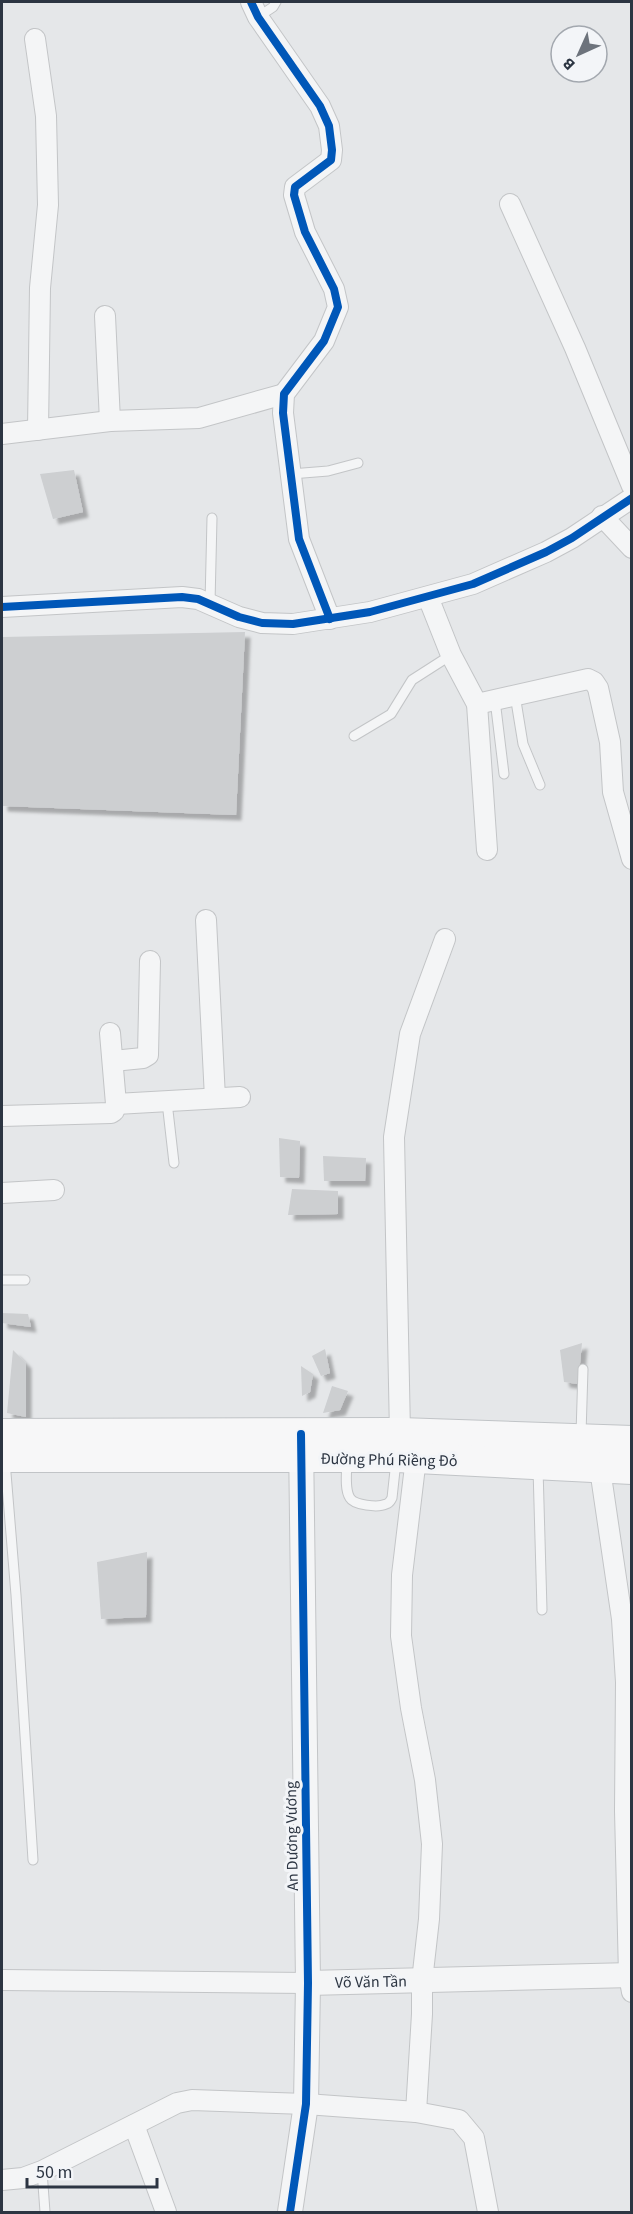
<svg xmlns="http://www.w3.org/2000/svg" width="633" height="2214" font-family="'Source Sans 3',sans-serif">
<defs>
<filter id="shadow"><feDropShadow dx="5.5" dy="5.5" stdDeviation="1.5" flood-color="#0004"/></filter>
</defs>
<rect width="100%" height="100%" fill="#e5e7e9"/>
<g fill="#cdcfd1" filter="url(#shadow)">
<path d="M74 470 83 512 53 519 40 474Z"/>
<path d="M245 632 236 815 2 806V637Z"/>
<path d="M279 1138 300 1141 299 1178 280 1177Z"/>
<path d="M323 1156 366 1158 365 1181H324Z"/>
<path d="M292 1189 338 1191V1214L288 1215Z"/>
<path d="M2 1313 28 1314 31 1327 2 1323Z"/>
<path d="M582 1343 578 1384 564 1382 560 1350Z"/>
<path d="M325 1349 330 1373 321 1376 312 1356Z"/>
<path d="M13 1350 26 1363V1417L7 1413Z"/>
<path d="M301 1366 313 1374 310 1392 302 1396Z"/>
<path d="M332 1386 348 1391 340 1410 323 1413Z"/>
<path d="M147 1552 146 1617 101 1619 97 1562Z"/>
</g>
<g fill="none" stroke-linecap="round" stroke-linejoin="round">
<defs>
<g id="service">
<path d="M258 17 273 7 276 2"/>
<path d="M291 474 328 471 358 463"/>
<path d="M210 603 212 518"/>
<path d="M515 695 523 744 540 785"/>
<path d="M495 700 504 774"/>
<path d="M354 736 391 714 412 680 451 655"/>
<path d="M167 1102 174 1163"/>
<path d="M2 1280H25"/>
<path d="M581 1434 583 1369"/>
<path d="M347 1460C347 1470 344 1489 350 1498 354 1505 378 1508 386 1504 390 1503 390 1501 392 1498L396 1461"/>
<path d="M5 1461 16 1595 33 1860"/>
<path d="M538 1468 542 1610"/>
<path d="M42 2171 45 2212"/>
</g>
<g id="minor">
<path d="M251 2 258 17 320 106 329 126 332 150 331 160 295 187 294 195 305 232 334 289 338 307 324 341 284 394 283 413 299 539 330 619"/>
<path d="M35 39 46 116 48 205 40 288 38 430"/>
<path d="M510 204 575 348 632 486"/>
<path d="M105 316 110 421"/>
<path d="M2 434 110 421 199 418 284 394"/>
<path d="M602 516 632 548"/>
<path d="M428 597 451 655 477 704 487 850"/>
<path d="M2 607 182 597 198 599 239 617 262 623 293 624 370 612 473 584 546 552 572 538 632 498"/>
<path d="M477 704 588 679 594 682 598 688 610 742 613 792 632 859"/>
<path d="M206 920 215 1098"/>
<path d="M113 1061 143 1058 148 1055 150 961"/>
<path d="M116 1104 240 1097"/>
<path d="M2 1116 111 1113 114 1111 116 1104 110 1033"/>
<path d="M2 1193 54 1190"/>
<path d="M400 1433 394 1137 410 1034 445 939"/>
<path d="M600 1469 622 1619 626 1682 625 1811 629 1975 632 1992"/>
<path d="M2 1980 308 1983"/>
<path d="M416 2112 422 2014V1981L429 1919 432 1844 425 1780 411 1708 401 1636 402 1575 416 1458"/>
<path d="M134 2125 166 2212"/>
<path d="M2 2180 23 2178 42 2171 177 2103 192 2100 306 2104 416 2112 459 2120 474 2138 488 2212"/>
</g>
<g id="tertiary">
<path d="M308 1983 632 1975"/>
<path d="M290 2212 306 2104 308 1983 301 1440"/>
</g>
<g id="primary">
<path d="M2 1434 400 1433 632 1441"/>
<path d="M2 1457H397L632 1469"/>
</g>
</defs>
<use href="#service" stroke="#c3c5c7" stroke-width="11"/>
<use href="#minor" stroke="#c3c5c7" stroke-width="22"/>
<use href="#tertiary" stroke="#c3c5c7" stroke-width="26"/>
<use href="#primary" stroke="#c1c4c7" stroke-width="32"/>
<use href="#service" stroke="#f4f5f6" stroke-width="9"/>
<use href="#minor" stroke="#f4f5f6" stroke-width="20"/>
<use href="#tertiary" stroke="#f4f5f6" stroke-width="24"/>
<use href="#primary" stroke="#f7f7f8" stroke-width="30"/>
<defs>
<g id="cycleway">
<path d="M251 2 258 17 320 106 329 126 332 150 331 160 295 187 294 195 305 232 334 289 338 307 324 341 284 394 283 413 299 539 330 619"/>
<path d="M2 607 182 597 198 599 239 617 262 623 293 624 370 612 473 584 546 552 572 538 632 498"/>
<path d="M290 2212 306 2104 308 1983 301 1434"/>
</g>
</defs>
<use href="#cycleway" stroke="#f3f5f8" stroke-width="11"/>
<use href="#cycleway" stroke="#0057b8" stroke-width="8"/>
</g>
<g text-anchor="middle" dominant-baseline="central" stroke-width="6" stroke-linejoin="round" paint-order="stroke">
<g font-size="16" fill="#2c3542" stroke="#f3f5f8">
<text transform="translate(389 1460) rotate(1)">Đường Phú Riềng Đỏ</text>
<text transform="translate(292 1836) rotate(-91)">An Dương Vương</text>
<text transform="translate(371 1982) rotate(-1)">Võ Văn Tần</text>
</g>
</g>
<rect width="633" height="2214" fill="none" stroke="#2c3542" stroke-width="6"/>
<g transform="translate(579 54) rotate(225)"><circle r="28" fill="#f3f5f8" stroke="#a3a8af" stroke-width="1.5"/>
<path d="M0-4.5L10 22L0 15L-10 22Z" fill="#6d737c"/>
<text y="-9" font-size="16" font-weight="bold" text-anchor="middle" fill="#2c3542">B</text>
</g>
<path d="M27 2178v9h130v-9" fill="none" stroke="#2c3542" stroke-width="3"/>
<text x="36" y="2178" font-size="18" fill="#2c3542" stroke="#f3f5f8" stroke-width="4.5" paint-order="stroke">50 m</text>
</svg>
